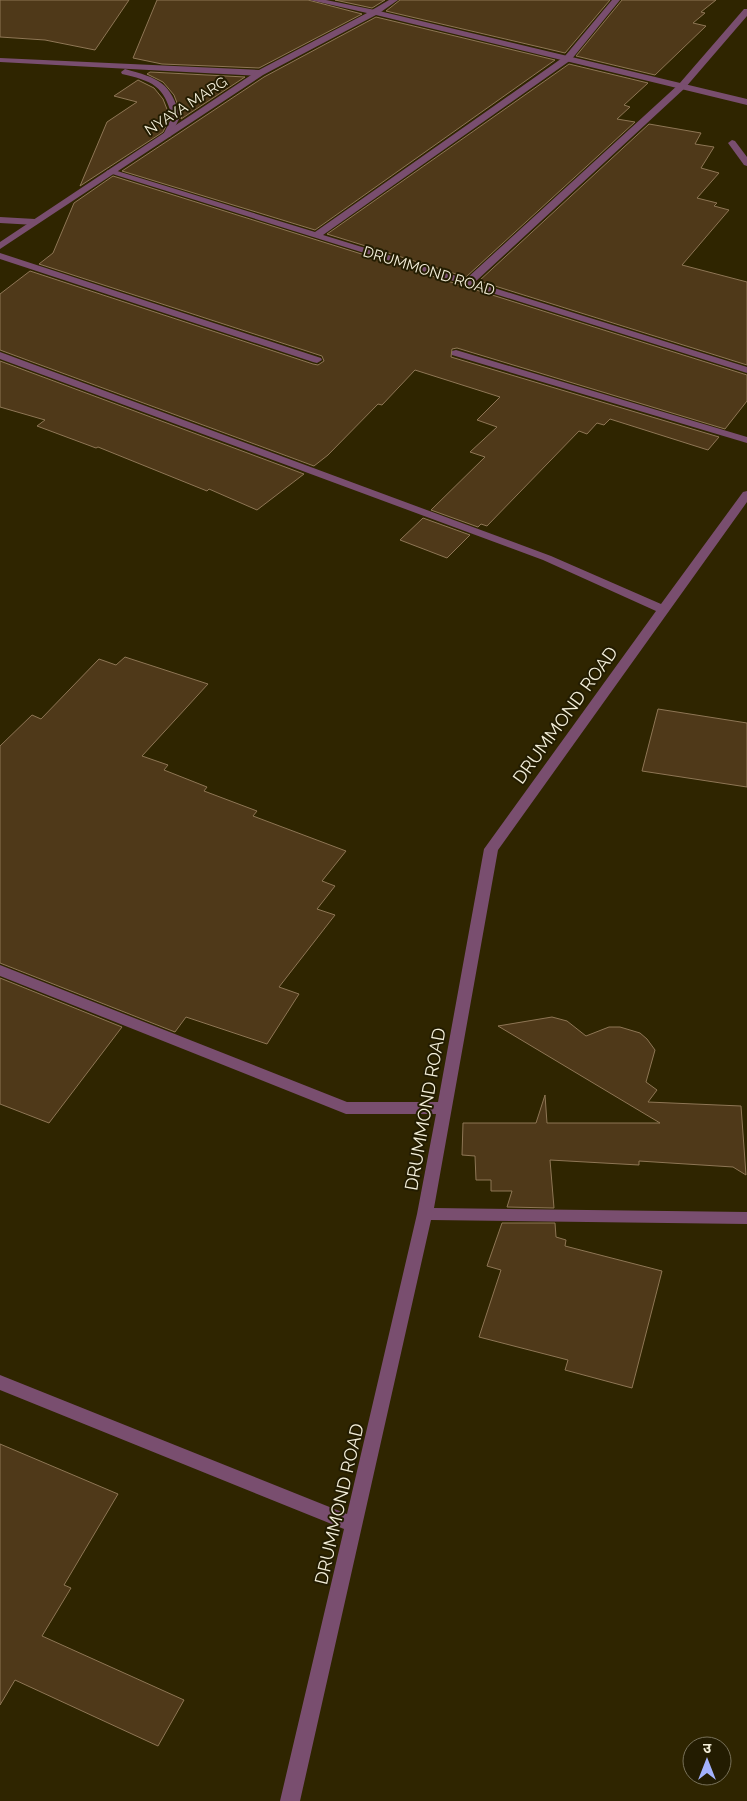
<svg xmlns="http://www.w3.org/2000/svg" width="747" height="1801" font-family="Raleway,'Noto Sans Devanagari',sans-serif">
<rect width="100%" height="100%" fill="#2f2500"/>
<g fill="#4f3919" stroke="#8e7655">
<path d="M0 0H129L95 50 45 40 0 37Z"/>
<path d="M157 0H308L362 14 259 68 162 64 133 58Z"/>
<path d="M335 0H385L372 8Z"/>
<path d="M400 0H610L565 53 386 11Z"/>
<path d="M622 0H716L701 12 705 13 693 23 706 26 655 75 576 56Z"/>
<path d="M376 17 555 60 315 230 122 171 264 77Z"/>
<path d="M569 64 648 83 624 105 630 107 617 119 635 122 466 277 327 234Z"/>
<path d="M150 72 245 77 181 119 182 116 174 95 163 82 147 74Z"/>
<path d="M138 80 154 88 163 99 170 117 163 132 80 186 107 122 137 102 114 96Z"/>
<path d="M649 124 701 133 695 144 714 147 701 168 719 173 697 198 717 203 714 206 729 210 682 265 747 282V365L479 281Z"/>
<path d="M113 176 747 375V401L725 429 457 348 452 349 451 357 719 437 708 450 610 419 604 425 597 423 587 434 579 431 487 526 481 524 478 527 431 510 485 457 470 452 497 427 477 420 500 397 415 370 382 405 378 404 328 455 314 466 0 350V294L30 271 313 364 318 365 324 361 322 356 39 264 53 253 74 203Z"/>
<path d="M0 361 304 474 257 510 209 489 207 491 98 447 96 448 37 426 45 420 0 407Z"/>
<path d="M423 518 470 535 447 558 400 540Z"/>
<path d="M125 657 208 684 142 756 168 765 164 770 207 787 204 791 257 811 253 816 346 851 322 881 335 886 317 909 335 915 279 987 299 994 267 1044 186 1017 175 1032 0 963V746L32 715 41 719 99 659 116 665Z"/>
<path d="M658 709 747 723V787L642 771Z"/>
<path d="M0 978 122 1027 49 1123 0 1104Z"/>
<path d="M552 1017 567 1021 586 1036 609 1027H620L640 1033 647 1039 655 1050 646 1082 657 1090 648 1102 741 1106 746 1175 733 1167 639 1161V1165L550 1160 554 1208 507 1207 512 1191H491V1180H476L475 1156 462 1155 463 1123H536L545 1095 547 1123H660L498 1026Z"/>
<path d="M502 1223H555L556 1237 566 1240 565 1246 662 1271 632 1388 565 1370 568 1360 479 1337 501 1270 487 1266Z"/>
<path d="M0 1444 118 1494 64 1585 71 1588 42 1636 184 1700 158 1746 15 1680 0 1705Z"/>
</g>
<g fill="none" stroke-linecap="round" stroke-linejoin="round">
<g fill="#794e6f" fill-rule="evenodd">
<path d="M389 0H398L378 14H372V10Z"/>
<path d="M612 0H620L571 60 323 235 466 279 679 84 744 9H747V16L685 88 475 282 747 367V373L106 172 108 170H114L315 232 565 56Z"/>
<path d="M0 58 260 70 264 73 260 76 0 62Z"/>
<path d="M125 69C158 78 171 82 180 117L170 137 163 135 172 117C164 85 152 81 122 74L121 72Z"/>
<path d="M732 140 735 141 747 157V166L744 165 728 143Z"/>
<path d="M0 217 35 219 40 222 35 225 0 223Z"/>
<path d="M0 253 321 358 322 360 317 363 313 362 0 259Z"/>
<path d="M456 350 747 437V443L452 355V351Z"/>
<path d="M0 352 551 556 661 604 743 492 747 491V502L498 850 434 1208 747 1212V1224L431 1220 300 1801H280L344 1529 0 1390V1375L347 1514 417 1214 436 1114H346L341 1112 0 976V965L347 1102H438L484 849 656 611 543 560 0 359Z"/>
</g>
<path fill="#794e6f" fill-rule="evenodd" d="M310 0H326L375 10 747 99V105L376 15 263 75 0 249V242L257 71 367 13Z"/>
</g>
<g text-anchor="middle" dominant-baseline="central" stroke-width="4" stroke-linejoin="round" paint-order="stroke">
<g font-size="15" fill="#f4efda" stroke="#231c01">
<text transform="translate(186 106) rotate(-33)">NYAYA MARG</text>
<text transform="translate(429 271) rotate(17)">DRUMMOND ROAD</text>
</g>
<g font-size="18" fill="#f4efda" stroke="#231c01">
<text transform="translate(565 715) rotate(-54)">DRUMMOND ROAD</text>
<text transform="translate(425 1109) rotate(-80)">DRUMMOND ROAD</text>
<text transform="translate(339 1504) rotate(-77)">DRUMMOND ROAD</text>
</g>
</g>
<g transform="translate(707 1761)"><circle r="24" fill="#231c01" stroke="#777058"/>
<path d="M0-4L9 19L0 12L-9 19Z" fill="#a3b2fd"/>
<text y="-8" font-size="14" font-weight="bold" text-anchor="middle" fill="#f4efda">उ</text>
</g>
</svg>
